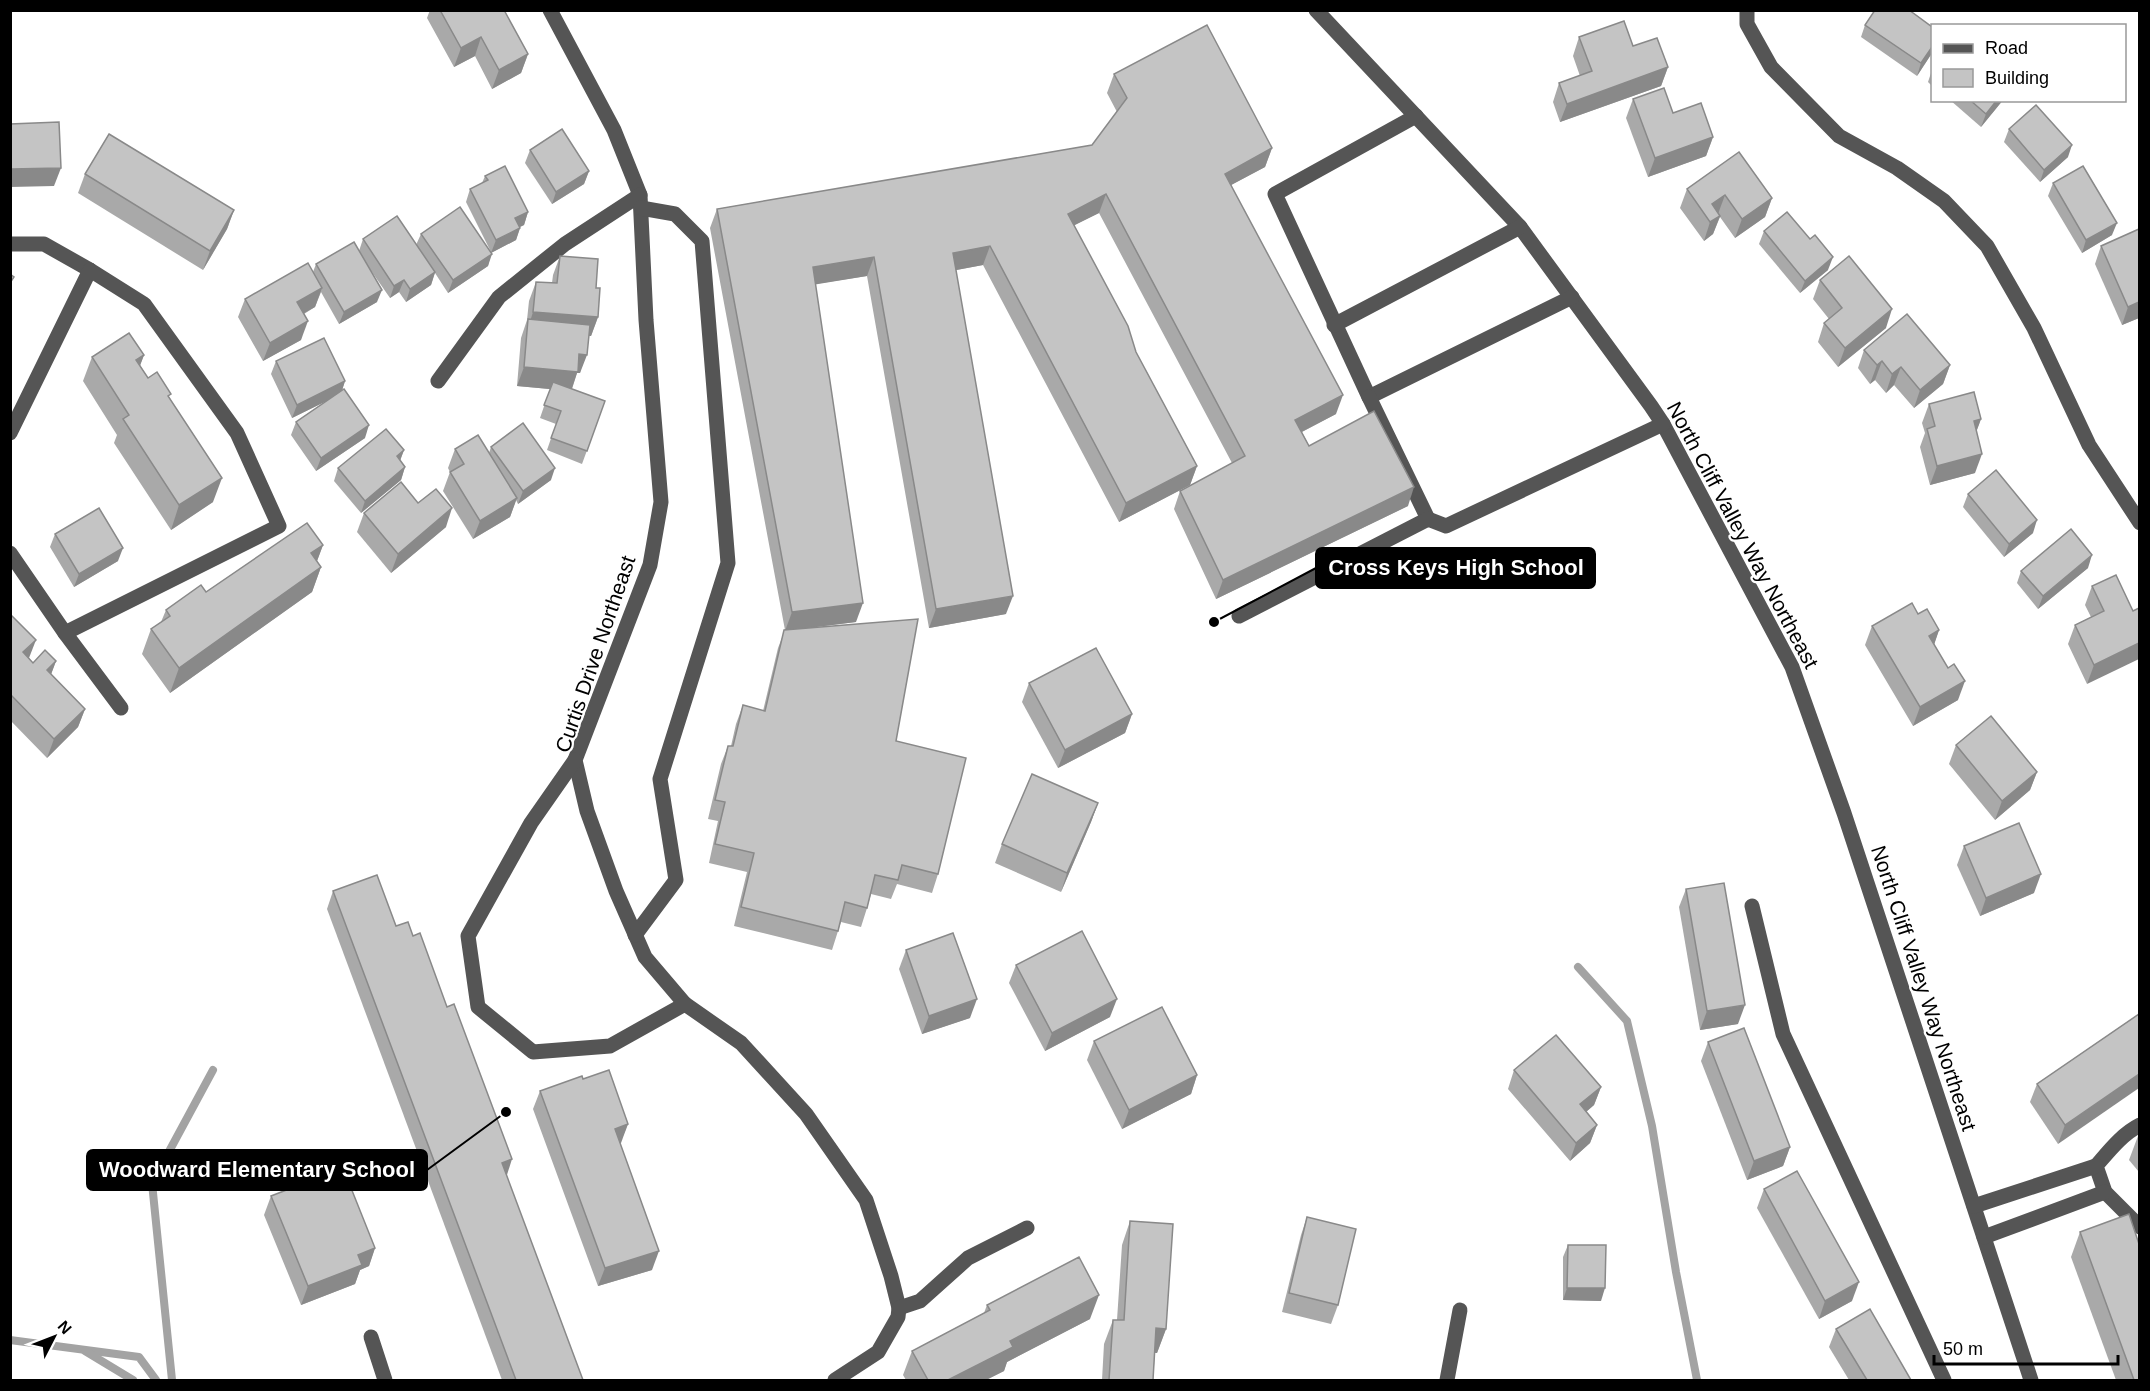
<svg xmlns="http://www.w3.org/2000/svg" width="2150" height="1391" font-family="Helvetica,sans-serif">
<rect width="100%" height="100%" fill="#fff"/>
<g fill="none" stroke-linecap="round" stroke-linejoin="round">
<g stroke="#a3a3a3" stroke-width="8">
<path d="M1578 967 1627 1021 1652 1126 1676 1272 1697 1380"/>
<path d="M10 1340 139 1357 156 1380"/>
<path d="M85 1351 133 1380"/>
<path d="M172 1380 152 1183 213 1070"/>
</g>
<g stroke="#555" stroke-width="15">
<path d="M550 10 614 130 640 195 646 320 661 502 650 565 575 760 587 811 616 891 645 957 685 1004 741 1043 806 1114 866 1200 891 1276 899 1308 898 1317 878 1352 835 1380"/>
<path d="M1316 10 1520 227 1651 406 1663 424 1792 667 1844 813 2031 1380"/>
<path d="M1747 10V24L1771 67 1839 136 1897 168 1944 201 1987 246 2034 328 2089 445 2140 523"/>
<path d="M1416 116 1275 194 1369 397 1572 297"/>
<path d="M10 244H44L90 270"/>
<path d="M1334 325 1520 227"/>
<path d="M438 381 499 297 565 244 640 195"/>
<path d="M1369 397 1428 519"/>
<path d="M10 433 90 270 144 304 237 433 279 526 65 633 10 553"/>
<path d="M1239 616 1428 519 1446 526 1663 424"/>
<path d="M65 633 121 708"/>
<path d="M575 760 531 823 468 936 478 1007 533 1052 610 1046 685 1004"/>
<path d="M1752 906 1783 1034 1944 1380"/>
<path d="M635 935 676 880 660 779 728 563 702 241 675 214 641 208"/>
<path d="M2140 1125C2122 1134 2109 1151 2096 1166L2105 1192 2140 1227"/>
<path d="M1974 1206 2096 1166"/>
<path d="M1984 1237 2105 1192"/>
<path d="M899 1308 920 1301 968 1258 1027 1228"/>
<path d="M371 1337 385 1380"/>
<path d="M1447 1380 1460 1310"/>
</g>
</g>
<g fill="#a9a9a9">
<path d="M430 10H504L528 54 521 73 492 89 475 56 454 67 427 18Z"/>
<path d="M1865 25 1932 53 1917 76 1861 37Z"/>
<path d="M1579 37 1668 67 1661 86 1560 122 1553 102 1559 83 1580 76 1573 56Z"/>
<path d="M1932 70V86L1928 82Z"/>
<path d="M1114 74 1272 148 1265 167 1231 185 1336 414 1302 432 1309 446 1408 506 1216 599 1174 509 1180 491 1232 463 1099 213 1074 225 1136 352 1197 466 1190 485 1119 522 983 265 956 270 1006 614 929 628 867 276 815 284 856 622 807 628 896 741 938 874 932 893 897 884 891 899 871 894 867 908 861 927 841 922 838 931 832 950 734 926 747 872 709 863 718 821 708 819 721 764 728 746H731L736 724 743 705 763 711 778 648 785 630 710 228 717 209 1092 145 1117 112 1107 93Z"/>
<path d="M1633 99 1713 137 1706 156 1648 177 1626 118Z"/>
<path d="M1950 100H2003L1981 127Z"/>
<path d="M2009 129 2068 157 2040 182 2004 142Z"/>
<path d="M530 150 589 171 584 184 552 204 525 163Z"/>
<path d="M85 174 234 210 227 229 203 270 78 193Z"/>
<path d="M485 176 528 212 524 225 520 227V228L516 240 491 253 488 266 448 293 435 273 431 285 406 302 399 292 390 298 365 262 377 302 339 324 321 292 315 307 304 314 301 340 263 361 238 317 245 299 313 272 316 264 359 251 363 239 416 245 421 234 491 252 466 202 470 189 482 183Z"/>
<path d="M2053 183 2112 235 2082 253 2048 196Z"/>
<path d="M1687 189 1772 198 1765 217 1735 238 1720 217 1713 234 1704 241 1680 208Z"/>
<path d="M1764 231 1828 270 1800 293 1759 244Z"/>
<path d="M2101 246 2139 318 2122 325 2095 264Z"/>
<path d="M560 256 596 288 598 317 591 336H589L580 373H577L572 389 605 401 582 464 547 450 556 424 540 418 550 389 517 386 521 338 527 320 529 301 536 282 552 283 553 275Z"/>
<path d="M1820 280 1886 328 1838 367 1818 342 1824 323 1829 319 1813 299Z"/>
<path d="M1864 350 1950 365 1943 384 1914 408 1894 385 1886 393 1875 380 1870 384 1858 368Z"/>
<path d="M144 355 140 365 148 378 170 398 213 502 171 530 114 443 117 435 83 381 92 357Z"/>
<path d="M276 361 345 381 342 390 365 438 316 471 291 435 296 422 328 400 292 418 271 374Z"/>
<path d="M1929 404 1981 419 1976 432 1975 473 1930 485 1920 447 1925 433 1922 423Z"/>
<path d="M491 447 551 480 518 504 516 500 510 517 473 539 443 491 450 472 448 468 455 449 489 453Z"/>
<path d="M404 450 400 461 405 467 401 480 361 513 334 481 338 468Z"/>
<path d="M1968 494 2033 533 2004 557 1963 507Z"/>
<path d="M364 513 446 527 391 573 357 532Z"/>
<path d="M55 534 118 561 74 587 50 547Z"/>
<path d="M323 545 317 561 321 567 312 592 170 693 142 654 151 629 161 622 166 610 206 592Z"/>
<path d="M2088 568 2038 609 2017 583 2021 571Z"/>
<path d="M2092 586 2133 611 2087 684 2068 644 2075 625 2091 617 2085 605Z"/>
<path d="M10 614 29 658 33 663 56 661 51 674 85 709 78 727 47 758 10 720Z"/>
<path d="M1918 614 1939 630 1934 644 1958 700 1913 726 1865 645 1872 626Z"/>
<path d="M1029 683 1132 714 1125 733 1058 768 1022 702Z"/>
<path d="M1956 745 2037 772 2030 790 1995 820 1949 764Z"/>
<path d="M1098 803 1091 822 1061 892 995 863 1002 844Z"/>
<path d="M1964 846 2034 893 1980 916 1957 865Z"/>
<path d="M1686 889 1738 1024 1700 1030 1679 907Z"/>
<path d="M333 891 396 926 506 1176 583 1380H502L327 909Z"/>
<path d="M906 950 970 1018 922 1034 899 969Z"/>
<path d="M1016 965 1110 1017 1045 1051 1009 983Z"/>
<path d="M2139 1014 2058 1144 2030 1102 2037 1084Z"/>
<path d="M1094 1041 1197 1075 1191 1094 1122 1129 1087 1060Z"/>
<path d="M1708 1042 1790 1147 1783 1166 1747 1180 1701 1061Z"/>
<path d="M1514 1070 1601 1087 1594 1105 1586 1112 1597 1125 1590 1143 1570 1161 1508 1089Z"/>
<path d="M583 1079 628 1124 620 1143 652 1270 598 1286 533 1109 540 1091Z"/>
<path d="M2139 1134V1172L2129 1160 2138 1136Z"/>
<path d="M340 1187 375 1248 369 1266 360 1270 355 1284 301 1305 264 1215 271 1196Z"/>
<path d="M1764 1189 1852 1301 1819 1319 1757 1208Z"/>
<path d="M1307 1217 1338 1305 1331 1324 1282 1312 1301 1235Z"/>
<path d="M1130 1221 1166 1329 1157 1353H1155L1153 1380H1102L1104 1344 1113 1320H1117L1122 1245Z"/>
<path d="M2080 1232 2139 1380H2116L2071 1257Z"/>
<path d="M1568 1245 1601 1301 1563 1300V1257Z"/>
<path d="M987 1305 1090 1319 1007 1362 1004 1371 986 1380H906L903 1375 912 1351 984 1313Z"/>
<path d="M1836 1329 1911 1380H1849L1829 1347Z"/>
</g>
<g fill="#898989">
<path d="M481 37 475 56 454 67 461 48Z"/>
<path d="M1932 47V53L1917 76 1921 63Z"/>
<path d="M528 54 521 73 492 89 499 70Z"/>
<path d="M1668 67 1661 86 1560 122 1567 104Z"/>
<path d="M1997 100H2003L1981 127 1986 114Z"/>
<path d="M1713 137 1706 156 1648 177 1655 158Z"/>
<path d="M2072 145 2068 157 2040 182 2044 170Z"/>
<path d="M1272 148 1265 167 1218 192 1225 174Z"/>
<path d="M61 168 54 186 10 187V169Z"/>
<path d="M589 171 584 184 552 204 556 192Z"/>
<path d="M1106 194 1099 213 1061 232 1068 214Z"/>
<path d="M1725 195 1718 214 1712 204Z"/>
<path d="M1772 198 1765 217 1735 238 1742 219Z"/>
<path d="M234 210 227 229 203 270 210 251Z"/>
<path d="M528 212 524 225 511 231 515 218Z"/>
<path d="M1720 216 1713 234 1704 241 1710 222Z"/>
<path d="M2117 223 2112 235 2082 253 2086 240Z"/>
<path d="M520 228 516 240 491 253 496 240Z"/>
<path d="M990 246 983 265 946 272 953 253Z"/>
<path d="M492 254 488 266 448 293 453 280Z"/>
<path d="M874 257 867 276 806 286 813 267Z"/>
<path d="M1833 257 1828 270 1800 293 1805 281Z"/>
<path d="M435 272 431 285 406 302 410 289Z"/>
<path d="M404 280 399 292 390 298 394 286Z"/>
<path d="M322 288 315 307 290 321 297 302Z"/>
<path d="M382 290 377 302 339 324 344 312Z"/>
<path d="M2139 302V318L2122 325 2128 307Z"/>
<path d="M1892 309 1886 328 1838 367 1845 348Z"/>
<path d="M533 312 598 317 591 336 527 331Z"/>
<path d="M308 321 301 340 263 361 270 343Z"/>
<path d="M579 354 587 355 580 373H577L571 391 517 386 524 367Z"/>
<path d="M144 355 135 379 136 360Z"/>
<path d="M1882 361 1875 380 1870 384 1877 365Z"/>
<path d="M1950 365 1943 384 1914 408 1920 390Z"/>
<path d="M1901 367 1894 385 1886 393 1892 374Z"/>
<path d="M345 381 341 394 292 418 297 405Z"/>
<path d="M1343 395 1336 414 1288 439 1295 420Z"/>
<path d="M1981 419 1974 438V421Z"/>
<path d="M369 425 365 438 316 471 321 458Z"/>
<path d="M404 450 399 463 397 456Z"/>
<path d="M1982 454 1975 473 1930 485 1937 466Z"/>
<path d="M1197 466 1190 485 1119 522 1126 503Z"/>
<path d="M405 467 401 480 361 513 365 501Z"/>
<path d="M555 468 551 480 518 504 523 491Z"/>
<path d="M222 478 213 502 171 530 179 505Z"/>
<path d="M1414 487 1408 506 1216 599 1223 580Z"/>
<path d="M517 498 510 517 473 539 480 521Z"/>
<path d="M452 508 446 527 391 573 398 554Z"/>
<path d="M2037 520 2033 533 2004 557 2009 544Z"/>
<path d="M323 545 314 569 311 553Z"/>
<path d="M123 548 118 561 74 587 79 574Z"/>
<path d="M2092 555 2088 568 2038 609 2043 596Z"/>
<path d="M321 567 312 592 170 693 179 668Z"/>
<path d="M1013 596 1006 614 929 628 936 609Z"/>
<path d="M863 603 856 622 785 631 792 612Z"/>
<path d="M1939 630 1933 648 1929 636Z"/>
<path d="M36 640 29 658 23 652Z"/>
<path d="M2139 643V659L2087 684 2094 665Z"/>
<path d="M56 661 49 680 47 670Z"/>
<path d="M1965 681 1958 700 1913 726 1920 707Z"/>
<path d="M85 709 78 727 47 758 54 739Z"/>
<path d="M1132 714 1125 733 1058 768 1065 750Z"/>
<path d="M2037 772 2030 790 1995 820 2002 801Z"/>
<path d="M1098 803 1091 822 1061 892 1067 873Z"/>
<path d="M2041 874 2034 893 1980 916 1986 898Z"/>
<path d="M977 999 970 1018 922 1034 929 1016Z"/>
<path d="M1117 999 1110 1017 1045 1051 1052 1033Z"/>
<path d="M1745 1005 1738 1024 1700 1030 1707 1011Z"/>
<path d="M2139 1074V1088L2058 1144 2065 1125Z"/>
<path d="M1197 1075 1191 1094 1122 1129 1129 1110Z"/>
<path d="M1601 1087 1594 1105 1573 1123 1580 1104Z"/>
<path d="M628 1124 621 1143 608 1147 615 1129Z"/>
<path d="M1597 1125 1590 1143 1570 1161 1576 1143Z"/>
<path d="M1790 1147 1783 1166 1747 1180 1754 1161Z"/>
<path d="M512 1159 506 1178 502 1163Z"/>
<path d="M375 1248 369 1266 360 1270 355 1284 301 1305 308 1286 358 1255Z"/>
<path d="M659 1251 652 1270 598 1286 605 1268Z"/>
<path d="M1859 1282 1852 1301 1819 1319 1825 1301Z"/>
<path d="M1567 1288H1605L1601 1301 1563 1300Z"/>
<path d="M1099 1295 1090 1319 1007 1362 1004 1371 986 1380H948L1010 1341Z"/>
<path d="M1156 1328 1166 1329 1157 1353 1148 1352Z"/>
</g>
<g fill="#c4c4c4" stroke="#898989" stroke-width="1.5">
<path d="M440 10H504L528 54 499 70 481 37 461 48Z"/>
<path d="M1875 10H1909L1932 27V47L1921 63 1865 25Z"/>
<path d="M1624 21 1633 46 1657 38 1668 67 1567 104 1559 83 1592 71 1579 37Z"/>
<path d="M1207 25 1272 148 1225 174 1343 395 1295 420 1309 446 1374 411 1414 487 1223 580 1180 491 1245 456 1106 194 1068 214 1128 326 1136 352 1197 466 1126 503 990 246 953 253 1013 596 936 609 874 257 813 267 863 603 792 612 717 209 1092 145 1127 98 1114 74Z"/>
<path d="M1664 88 1673 113 1701 103 1713 137 1655 158 1633 99Z"/>
<path d="M1970 100H1997L1986 114Z"/>
<path d="M2036 105 2072 145 2044 170 2009 129Z"/>
<path d="M59 122 61 168 10 169V124Z"/>
<path d="M562 129 589 171 556 192 530 150Z"/>
<path d="M109 134 234 210 210 251 85 174Z"/>
<path d="M1739 152 1772 198 1742 219 1725 195 1712 204 1720 216 1710 222 1687 189Z"/>
<path d="M505 166 528 212 515 218 520 228 496 240 470 189 488 180 485 176Z"/>
<path d="M2083 166 2117 223 2086 240 2053 183Z"/>
<path d="M460 207 492 254 453 280 421 234Z"/>
<path d="M1787 212 1810 239 1815 235 1833 257 1805 281 1764 231Z"/>
<path d="M397 216 435 272 410 289 404 280 394 286 363 239Z"/>
<path d="M2139 229V302L2128 307 2101 246Z"/>
<path d="M354 242 382 290 344 312 316 264Z"/>
<path d="M560 256 598 259 596 288H600L598 317 533 312 536 282 557 283Z"/>
<path d="M1849 256 1892 309 1845 348 1824 323 1842 308 1820 280Z"/>
<path d="M308 263 322 288 297 302 308 321 270 343 245 299Z"/>
<path d="M10 274 14 277 10 283Z"/>
<path d="M1907 314 1950 365 1920 390 1901 367 1892 374 1882 361 1877 365 1864 350Z"/>
<path d="M528 319 590 325 587 355 579 354 578 372 524 367Z"/>
<path d="M129 333 144 355 136 360 148 378 157 372 171 394 168 396 222 478 179 505 123 419 129 415 92 357Z"/>
<path d="M324 338 345 381 297 405 276 361Z"/>
<path d="M553 382 605 401 587 451 551 438 561 411 544 405Z"/>
<path d="M344 389 369 425 321 458 296 422Z"/>
<path d="M1974 392 1981 419 1974 421 1982 454 1937 466 1927 429 1935 426 1929 404Z"/>
<path d="M523 423 555 468 523 491 491 447Z"/>
<path d="M386 429 404 450 397 456 405 467 365 501 338 468Z"/>
<path d="M478 435 517 498 480 521 450 472 464 464 455 449Z"/>
<path d="M1996 470 2037 520 2009 544 1968 494Z"/>
<path d="M401 482 418 503 436 489 452 508 398 554 364 513Z"/>
<path d="M99 508 123 548 79 574 55 534Z"/>
<path d="M307 523 323 545 311 553 321 567 179 668 151 629 170 616 166 610 201 585 206 592Z"/>
<path d="M2071 529 2092 555 2043 596 2021 571Z"/>
<path d="M2116 575 2133 611 2139 608V643L2094 665 2075 625 2104 611 2092 586Z"/>
<path d="M1912 603 1918 614 1927 609 1939 630 1929 636 1948 668 1954 664 1965 681 1920 707 1872 626Z"/>
<path d="M10 614 36 640 23 652 33 663 45 650 56 661 47 670 85 709 54 739 10 694Z"/>
<path d="M918 619 896 741 966 758 938 874 902 865 898 880 875 875 867 908 845 902 838 931 741 907 754 853 715 844 725 802 715 800 728 746H733L743 705 765 711 784 630Z"/>
<path d="M1096 648 1132 714 1065 750 1029 683Z"/>
<path d="M1991 716 2037 772 2002 801 1956 745Z"/>
<path d="M1032 774 1098 803 1067 873 1002 844Z"/>
<path d="M2019 823 2041 874 1986 898 1964 846Z"/>
<path d="M377 875 396 926 408 922 413 936 420 933 447 1007 454 1004 512 1159 502 1163 583 1380H516L333 891Z"/>
<path d="M1724 883 1745 1005 1707 1011 1686 889Z"/>
<path d="M1082 931 1117 999 1052 1033 1016 965Z"/>
<path d="M953 933 977 999 929 1016 906 950Z"/>
<path d="M1162 1007 1197 1075 1129 1110 1094 1041Z"/>
<path d="M2139 1014V1074L2065 1125 2037 1084Z"/>
<path d="M1744 1028 1790 1147 1754 1161 1708 1042Z"/>
<path d="M1556 1035 1601 1087 1580 1104 1597 1125 1576 1143 1514 1070Z"/>
<path d="M609 1070 628 1124 615 1129 659 1251 605 1268 540 1091 582 1076 583 1079Z"/>
<path d="M1797 1171 1859 1282 1825 1301 1764 1189Z"/>
<path d="M333 1172 340 1187 349 1183 375 1248 358 1255 362 1265 308 1286 271 1196Z"/>
<path d="M2129 1214 2139 1244V1380H2134L2080 1232Z"/>
<path d="M1307 1217 1356 1229 1338 1305 1289 1293Z"/>
<path d="M1130 1221 1173 1224 1166 1329 1156 1328 1153 1380H1109L1113 1320H1124Z"/>
<path d="M1568 1245H1606L1605 1288H1567Z"/>
<path d="M1079 1257 1099 1295 1010 1341 1013 1347 948 1380H928L912 1351 990 1310 987 1305Z"/>
<path d="M1870 1309 1911 1380H1867L1836 1329Z"/>
</g>
<g text-anchor="middle" dominant-baseline="central" stroke-width="4.5" stroke-linejoin="round" paint-order="stroke">
<g font-size="21" fill="#000" stroke="#fff">
<text transform="translate(1743 535) rotate(62)">North Cliff Valley Way Northeast</text>
<text transform="translate(595 654) rotate(-71)">Curtis Drive Northeast</text>
<text transform="translate(1924 988) rotate(72)">North Cliff Valley Way Northeast</text>
</g>
</g>
<path fill="none" stroke="#000" stroke-width="2" d="M1214 622L1316 568M506 1112L427 1170"/>
<g fill="#000" stroke="#fff" stroke-width="2">
<circle cx="1214" cy="622" r="6"/>
<circle cx="506" cy="1112" r="6"/>
</g>
<g fill="#000" stroke="#000" stroke-width="2">
<rect x="1316" y="548" width="279" height="40" rx="6"/>
<rect x="87" y="1150" width="340" height="40" rx="6"/>
</g>
<g font-size="22" text-anchor="middle" font-weight="bold" fill="#fff">
<text x="1456" y="575">Cross Keys High School</text>
<text x="257" y="1177">Woodward Elementary School</text>
</g>
<rect width="2150" height="1391" fill="none" stroke="#000000" stroke-width="24"/>
<rect x="1931" y="24" width="195" height="78" fill="#ffffff" stroke="#999999" stroke-width="1.5"/>
<rect x="1943" y="44" width="30" height="9" fill="#555555" stroke="#999999" stroke-width="1.5"/>
<text x="1985" y="54" font-size="18" fill="#000000">Road</text>
<rect x="1943" y="69" width="30" height="18" fill="#c4c4c4" stroke="#999999" stroke-width="1.5"/>
<text x="1985" y="84" font-size="18" fill="#000000">Building</text>
<g transform="translate(54 1337) rotate(48)" stroke="#ffffff" stroke-width="4.5" paint-order="stroke">
<path d="M0-4.5L10 22L0 15L-10 22Z" fill="#000000"/>
<text y="-9" font-size="16" font-weight="bold" text-anchor="middle" fill="#000000">N</text>
</g>
<path d="M1934 1355v9h184v-9" fill="none" stroke="#000000" stroke-width="3"/>
<text x="1943" y="1355" font-size="18" fill="#000000" stroke="#ffffff" stroke-width="4.5" paint-order="stroke">50 m</text>
</svg>
